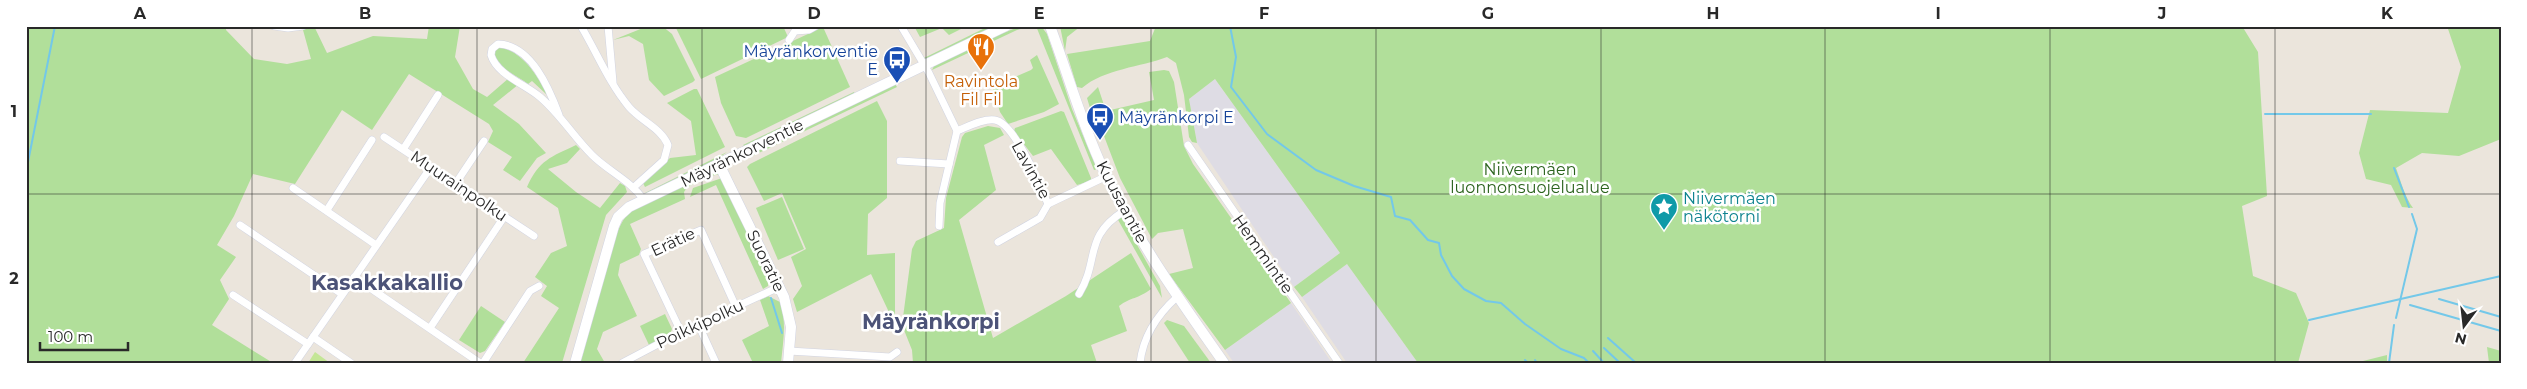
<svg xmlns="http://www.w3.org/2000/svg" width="2527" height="389" font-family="Montserrat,sans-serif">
<rect width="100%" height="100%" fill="#ebe5dc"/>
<g fill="#dedce4">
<path d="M1215 79 1340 253 1294 287 1197 143 1189 99Z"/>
<path d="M1347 264 1418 363H1347L1302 297Z"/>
<path d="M1291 303 1332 363H1234L1225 350Z"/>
</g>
<g fill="#b1df9a">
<path d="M26 26H226V30L254 59 287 64 311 59 303 30 314 26 327 53 373 36 427 39 429 26H460L455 57 473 89 487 97 509 78 519 84 493 105 519 124 546 153 537 158 520 181 503 170 512 157 488 142 493 131 489 124 409 74 372 130 342 110 295 184 253 174 234 216 217 245 236 257 220 280 229 299 212 325 273 363H26Z"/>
<path d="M648 26H662L672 34 695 80 693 82 664 96 649 80 643 44 629 36 613 40Z"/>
<path d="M675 26H783L788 37 701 79Z"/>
<path d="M914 26H967L949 35 942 28 920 37Z"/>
<path d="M989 26H997L928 59 924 58Z"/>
<path d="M1021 26H1031L1017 30 932 70 934 66 990 38Z"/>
<path d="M1036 26H1041L1047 34 1072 109 1097 169 1094 170Z"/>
<path d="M1060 26H1081L1067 37 1065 51Z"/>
<path d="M1156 26H2242L2258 52 2267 196 2242 206 2253 276 2296 293 2309 323 2298 363H1418L1347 264 1302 297 1294 287 1340 253 1215 79 1189 99 1197 143 1192 142 1189 137 1184 95 1176 63 1167 57C1141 67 1104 69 1082 88L1077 87 1067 54 1150 41Z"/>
<path d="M2447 26H2501V139L2459 156 2422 153 2396 168C2401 182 2405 197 2413 208L2402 207 2391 185 2366 179 2359 153 2370 110 2448 113 2461 67Z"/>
<path d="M823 27 850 87 746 138 736 136 721 103 715 77Z"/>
<path d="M503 46C527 59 533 70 547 93L546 94 532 81 528 84C516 75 493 67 494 50Z"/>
<path d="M1037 55 1059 104 1044 112 1008 124 1000 112 992 87 1031 70 1033 68 1030 60Z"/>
<path d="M1164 70 1169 71 1174 82 1184 146 1193 164 1291 303 1225 350 1169 274 1193 268 1183 229 1158 233 1152 239 1120 178 1104 136 1093 118 1087 98 1098 87 1106 111 1154 100 1149 72Z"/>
<path d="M895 84 897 87 744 160 741 157Z"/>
<path d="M694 89H697L725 147 645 187 643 183 670 158 696 155 691 121 667 103Z"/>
<path d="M854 92 855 95 745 147 743 145Z"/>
<path d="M877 101 887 121V198L868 214 867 255 895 253V325L871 274 797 312 793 299 802 286 791 257 806 249 782 193 764 201 747 167 750 164Z"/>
<path d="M1061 111 1064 112 1091 178V181L1077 185 1051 149 1033 156 1014 131 1015 128Z"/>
<path d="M988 126 1000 128 1004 135 984 145 996 190 959 220 993 338 1066 296 1131 253 1151 289C1138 299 1131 297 1119 306L1127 331 1091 345 1097 363H913L912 350 902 325 912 249 916 241 944 228 946 198 962 137 965 133Z"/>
<path d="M576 145 580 149 567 163 548 169 576 192 600 208 620 183 625 186 627 192 606 215 562 363H523L559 308 541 296 547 286 535 277 551 253 567 246 558 208 527 187C539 160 551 157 576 145Z"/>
<path d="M727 152 709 165 648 194 645 193Z"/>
<path d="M713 172 721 174C710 175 690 183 684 192L685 199 630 224 641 249 639 255 620 264 618 275 637 316 603 332 597 349 605 363H580C591 332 609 232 628 214 642 201 693 181 713 172Z"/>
<path d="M722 178 769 278 768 286 763 289 716 185 690 197 693 188Z"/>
<path d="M782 197 804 249 778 260 756 208Z"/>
<path d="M1121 216 1160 286 1162 298 1117 218Z"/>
<path d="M768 296 780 302C787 321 783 342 781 363H753L742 340 769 326 760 300Z"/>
<path d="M481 306 505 322 485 351 480 353 459 340Z"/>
<path d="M665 314 672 329 670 335 649 345 640 326Z"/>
<path d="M1167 320 1184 326 1211 363H1190L1164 323Z"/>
<path d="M2487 347 2501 351V363H2489Z"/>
<path d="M2387 355V363H2355Z"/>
</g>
<path fill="#c4e696" d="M315 352 330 363H308Z"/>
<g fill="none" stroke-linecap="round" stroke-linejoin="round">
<g stroke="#73c8e9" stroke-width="2">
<path d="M917 26H933"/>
<path d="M1230 26 1236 57 1231 87 1267 134 1316 170 1354 186 1391 197 1395 216 1410 220 1428 240 1439 243 1441 255 1452 276 1464 289 1486 301 1501 303 1525 324 1561 349 1584 358 1589 363"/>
<path d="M2265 114H2371"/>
<path d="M2394 168 2409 207"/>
<path d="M26 172 55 26"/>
<path d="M771 298 782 333"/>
<path d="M2439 299 2501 317"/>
<path d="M2410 305 2501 331"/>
<path d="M2396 318 2417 229 2412 214"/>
<path d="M2309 320 2501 276"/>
<path d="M1608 338 1636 363"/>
<path d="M1604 348 1620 363"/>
<path d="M1593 351 1604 363"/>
<path d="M1525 360 1528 363"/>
<path d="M1535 360 1537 363"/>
<path d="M2389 363 2394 325"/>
</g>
<defs>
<g id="street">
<path d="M274 26 288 28 303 26"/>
<path d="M581 26C597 53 609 83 629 107 641 121 661 128 668 145L664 160 634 187"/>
<path d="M608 26 613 82"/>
<path d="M901 26 929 73 957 131 940 203 939 226"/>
<path d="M789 40 795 31 809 30 816 26"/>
<path d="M559 115C549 88 531 45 498 44L492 49 491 55C497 75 525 84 540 97 560 114 573 136 592 155 608 171 631 181 644 200"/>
<path d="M957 131C967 127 984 118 995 120 1015 123 1040 186 1048 204L1107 176"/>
<path d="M384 137 534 236"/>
<path d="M1188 145 1339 363"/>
<path d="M404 148 438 95"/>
<path d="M900 161 949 164"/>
<path d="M456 183 484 141"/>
<path d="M293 188 376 245"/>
<path d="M327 210 372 140"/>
<path d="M240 225 342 294"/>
<path d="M998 242 1040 218 1048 204"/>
<path d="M354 277 480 363"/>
<path d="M1079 294C1100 259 1083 237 1124 211"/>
<path d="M233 295 308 344"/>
<path d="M699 326 716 363"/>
<path d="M430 328 504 217"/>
<path d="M681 332 644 254 701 230 736 307"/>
<path d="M313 337 351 363"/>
<path d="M789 351 890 357 897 352"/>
<path d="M295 363 431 167"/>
<path d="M483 363 530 291 539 286"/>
<path d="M622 363 681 332 779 287"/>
<path d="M1140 363C1143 336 1157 315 1177 297"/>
</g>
<g id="secondary">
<path d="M1050 26C1068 74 1081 122 1103 169 1136 239 1180 300 1224 363"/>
<path d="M719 164 784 297 791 327 788 363"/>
<path d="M575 363 614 226 618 217 629 207 1006 26"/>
</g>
</defs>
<use href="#street" stroke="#d1d4e2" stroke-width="8"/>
<use href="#secondary" stroke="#d1d4e2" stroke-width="11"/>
<use href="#street" stroke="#fff" stroke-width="7"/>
<use href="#secondary" stroke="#fff" stroke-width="10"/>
</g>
<path fill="none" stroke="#292929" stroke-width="1" stroke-opacity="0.55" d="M252 26V363M477 26V363M702 26V363M926 26V363M1151 26V363M1376 26V363M1601 26V363M1825 26V363M2050 26V363M2275 26V363M26 194H2501"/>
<defs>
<symbol id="restaurant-pin" viewBox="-11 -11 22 30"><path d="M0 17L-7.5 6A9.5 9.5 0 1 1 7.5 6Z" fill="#e8710a" stroke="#fff"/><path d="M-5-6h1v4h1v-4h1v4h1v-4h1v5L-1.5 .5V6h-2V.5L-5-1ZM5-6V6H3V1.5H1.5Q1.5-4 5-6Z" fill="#fff"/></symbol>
<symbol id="bus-pin" viewBox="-11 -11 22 30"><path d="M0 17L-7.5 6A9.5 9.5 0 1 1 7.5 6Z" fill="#1a4fb4" stroke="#fff"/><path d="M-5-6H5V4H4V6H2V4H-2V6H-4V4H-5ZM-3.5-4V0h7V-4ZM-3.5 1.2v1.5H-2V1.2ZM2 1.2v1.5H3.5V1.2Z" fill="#fff"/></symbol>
<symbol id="sight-pin" viewBox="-11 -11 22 30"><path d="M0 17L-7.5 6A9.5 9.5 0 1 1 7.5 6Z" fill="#0f9aa8" stroke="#fff"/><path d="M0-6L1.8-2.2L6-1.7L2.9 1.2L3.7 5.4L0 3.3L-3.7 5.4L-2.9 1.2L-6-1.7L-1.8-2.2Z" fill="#fff"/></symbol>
</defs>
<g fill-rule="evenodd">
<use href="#restaurant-pin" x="965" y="31" width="32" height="43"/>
<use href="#bus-pin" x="881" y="44" width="32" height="43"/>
<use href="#bus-pin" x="1084" y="101" width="32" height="43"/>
<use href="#sight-pin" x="1648" y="191" width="32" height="43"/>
</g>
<g text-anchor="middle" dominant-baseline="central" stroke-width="5" stroke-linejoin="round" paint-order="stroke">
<g font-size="16" fill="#164399" stroke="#fff" text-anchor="end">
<text x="878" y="51">Mäyränkorventie<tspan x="878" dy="18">E</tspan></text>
<text x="1119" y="117" text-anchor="start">Mäyränkorpi E</text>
</g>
<g font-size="16" fill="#c56008" stroke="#fff">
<text x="981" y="81">Ravintola<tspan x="981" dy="18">Fil Fil</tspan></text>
</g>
<g font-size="16" fill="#292929" stroke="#fff">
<text transform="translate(742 153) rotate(-26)">Mäyränkorventie</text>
<text transform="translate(1031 170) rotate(61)">Lavintie</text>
<text transform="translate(459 186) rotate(34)">Muurainpolku</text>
<text transform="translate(1122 202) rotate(62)">Kuusaantie</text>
<text transform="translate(673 242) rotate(-25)">Erätie</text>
<text transform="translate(1263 254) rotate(55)">Hemmintie</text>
<text transform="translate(766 261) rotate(64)">Suoratie</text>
<text transform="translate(700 324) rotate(-25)">Poikkipolku</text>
</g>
<g font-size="16" fill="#2b631d" stroke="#fff">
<text x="1530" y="169">Niivermäen<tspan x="1530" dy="18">luonnonsuojelualue</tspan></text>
</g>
<g font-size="16" fill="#0d838f" stroke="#fff" text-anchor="start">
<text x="1683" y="198">Niivermäen<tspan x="1683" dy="18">näkötorni</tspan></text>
</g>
<g font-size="21" font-weight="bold" fill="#4c5378" stroke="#fff">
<text x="387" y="282">Kasakkakallio</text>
<text x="931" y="321">Mäyränkorpi</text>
</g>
</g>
<rect width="2527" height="389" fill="none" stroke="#ffffff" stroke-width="55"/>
<g transform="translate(2464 326) rotate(195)" stroke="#ffffff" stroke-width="4" paint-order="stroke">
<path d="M0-4L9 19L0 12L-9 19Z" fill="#292929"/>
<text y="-8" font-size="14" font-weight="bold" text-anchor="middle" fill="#292929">N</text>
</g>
<path d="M40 342v8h88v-8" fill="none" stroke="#292929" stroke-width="2.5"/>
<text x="48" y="342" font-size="15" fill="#292929" stroke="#ffffff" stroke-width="4" paint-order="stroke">100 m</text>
<rect x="28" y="28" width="2472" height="334" fill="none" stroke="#292929" stroke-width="2"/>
<g font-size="16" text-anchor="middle" font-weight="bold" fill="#292929">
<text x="140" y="19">A</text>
<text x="365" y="19">B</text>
<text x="589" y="19">C</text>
<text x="814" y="19">D</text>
<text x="1039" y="19">E</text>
<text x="1264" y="19">F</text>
<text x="1488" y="19">G</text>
<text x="1713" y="19">H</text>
<text x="1938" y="19">I</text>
<text x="2162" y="19">J</text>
<text x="2387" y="19">K</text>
<text x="14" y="117">1</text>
<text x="14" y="284">2</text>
</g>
</svg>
